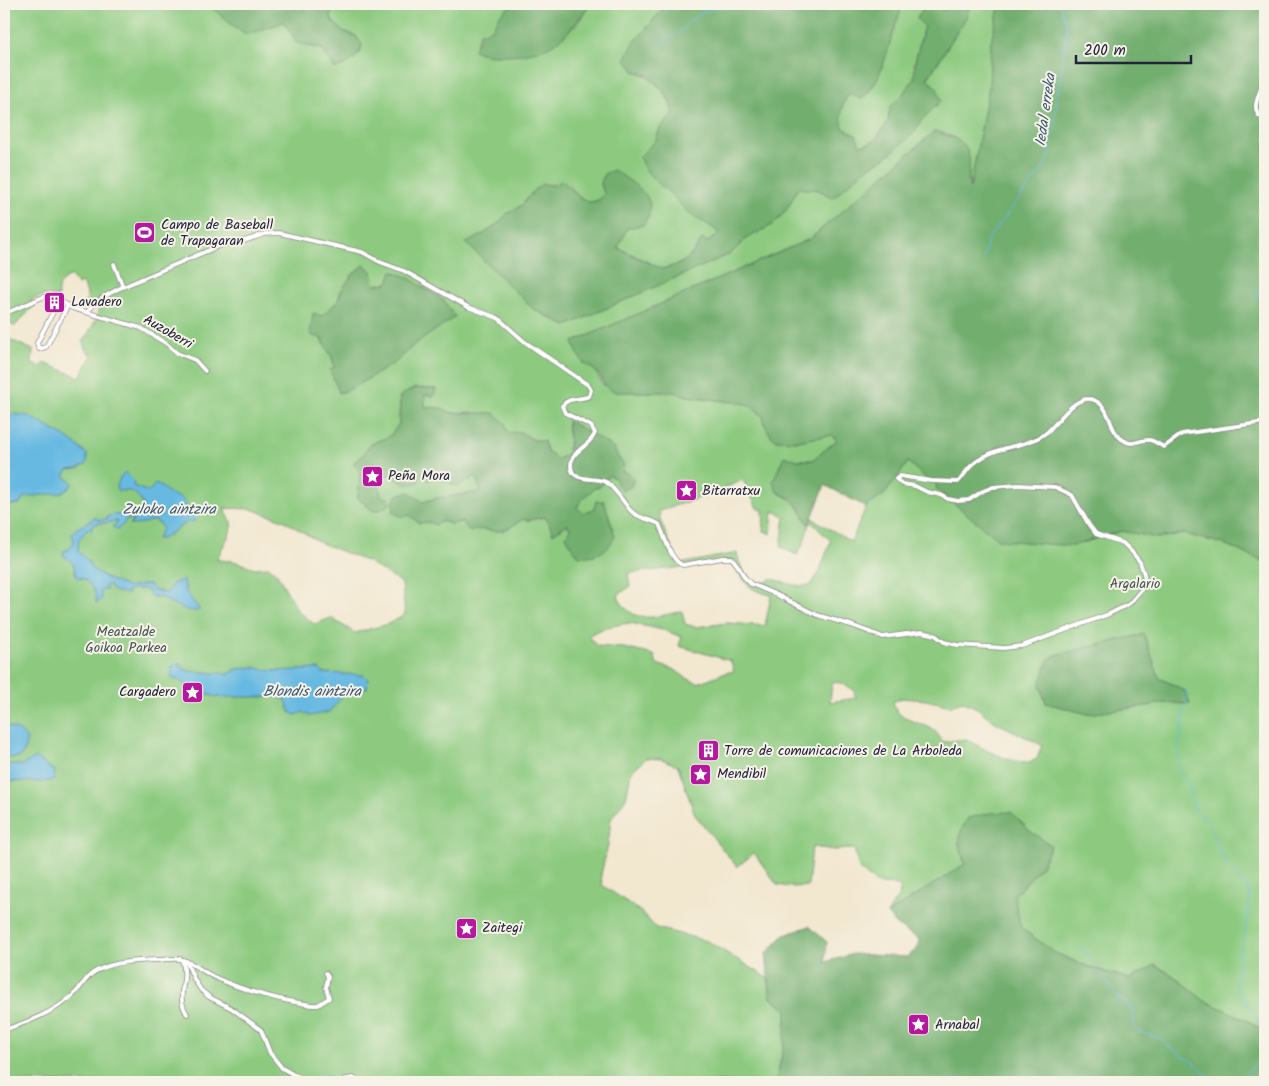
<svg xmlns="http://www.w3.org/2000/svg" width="1269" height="1086" font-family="Kalam,sans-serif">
<rect width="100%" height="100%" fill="#f7f3e8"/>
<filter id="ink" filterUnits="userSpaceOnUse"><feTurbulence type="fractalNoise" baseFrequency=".02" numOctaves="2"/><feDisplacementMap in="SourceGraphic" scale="10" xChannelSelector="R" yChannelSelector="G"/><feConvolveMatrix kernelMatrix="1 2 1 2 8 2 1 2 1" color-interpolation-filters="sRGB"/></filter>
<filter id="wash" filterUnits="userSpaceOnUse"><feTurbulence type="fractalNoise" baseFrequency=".0096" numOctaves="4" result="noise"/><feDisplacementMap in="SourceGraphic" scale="20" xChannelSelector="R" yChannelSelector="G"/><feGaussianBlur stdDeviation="1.12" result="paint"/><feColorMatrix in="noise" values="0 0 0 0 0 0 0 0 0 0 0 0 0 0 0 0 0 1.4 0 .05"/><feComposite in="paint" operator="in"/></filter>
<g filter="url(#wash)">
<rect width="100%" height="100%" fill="#f2e7cf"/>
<g fill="#8dca80" stroke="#58765e" fill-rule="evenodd">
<path d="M4 4H208L231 24 284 22 297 43 322 49 347 64 360 53 362 45 356 36 343 31 332 21 329 4H383L385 6 397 4H513L501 14 492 29 575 26 591 4H667L634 43V71C655 78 669 93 673 115L660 128 656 140 675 198 691 215 711 225 719 234 708 242 702 239C689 260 686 263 662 269L617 247 627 228 643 225 649 216 601 184 605 194 599 200 590 203 579 197 570 186 542 184 522 205 507 214 494 227 482 235 491 266 532 308 566 326 730 254 747 238 774 224 787 209 798 188 819 190 833 197 864 170 886 157 915 132 921 121 941 101 927 80 967 16 970 4H1000L991 42 989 86 970 191C966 158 977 141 935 131L810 239 573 342 584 364 594 369 602 384 616 392H674L688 396 747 404 757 410 763 416 766 427 771 436H817L831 435 837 440 813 460H798L780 494C800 503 798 509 809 525L804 542 797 555 781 547 785 516 773 511 771 534 764 531 763 510 757 508 743 480 711 494 659 511 660 520 678 562 684 563 737 553C739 565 744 575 754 583L768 582 770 578 793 585 810 586 819 573 831 541 810 521 812 518 851 542 866 507 885 494 908 462 929 481 935 480 1072 546 1122 531 1157 538 1184 534 1224 544 1265 562V1032L1247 1020 1203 1000 1178 979 1156 965 1130 979 1086 966 1055 953 1020 928 1014 896 1042 865 1051 846 1031 832 1011 812 958 843 965 864 887 914 900 893V885L877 884 859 869 854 849 834 850 812 847 808 886 790 887 777 885 754 853 737 867 695 815 678 766 662 759 646 758 631 772 626 798 611 819 608 845 601 874 602 885 640 911 656 928 707 941 768 978 771 998 787 1010 784 1045 776 1082H4V337L33 350 32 364 41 367 44 363 80 377 92 355 85 349 83 342 96 320 99 306 94 302 85 308C89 299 87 291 83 283L77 285 71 275C61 282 57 284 58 297L45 295 31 300 34 306 14 327 7 320 4 323ZM364 266 374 286 388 283 392 271 407 277 444 301 455 317 415 344 396 362 349 390 339 393 332 357 321 338 314 313 322 316 338 301 341 291 352 275ZM415 388 436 389 424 393 425 407 441 408 452 413 472 412 508 433 520 432 534 440 544 441 548 453 558 459 566 455C572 440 566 436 568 422 575 425 608 443 613 449 617 454 619 460 624 465L616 479 609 475 601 486 595 488 583 498 577 507 583 513 594 509 604 501 612 525 570 529 567 524 560 530 549 523 545 517 529 520 523 519 504 530 496 531 486 528 476 529 462 522 451 524 443 521 419 523 410 515 409 492 423 502 437 498 481 492 476 476 458 486 434 477 429 481 419 474 384 475 379 483 381 497 358 498 360 469 353 463 362 456 371 444 390 436 399 424 400 396ZM224 508 251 509 283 520 321 543 368 562 402 583 405 615 388 624 355 633 331 618 314 624 298 611 276 572 268 567 255 568 233 561 217 560C220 548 234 533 231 522 229 517 226 512 224 508ZM726 560C739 563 739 578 748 585 754 591 763 593 771 595L765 626 728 623 695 627 685 624 682 611C655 617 633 626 618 597L620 593 630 587 628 573 676 568ZM630 623 663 630 682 637 679 646 731 661 734 671 721 674 698 683 686 678 675 670 657 664 654 655 624 648 597 646 588 636C601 628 614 625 630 623ZM1143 634 1159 678 1184 690 1190 704 1166 703 1088 714 1046 703 1040 685ZM832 682 841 683 853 689 856 698 830 702ZM901 698 926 700 951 706 962 701 977 708 995 722 1042 745 1037 759 1027 763 1007 759 988 751 966 739 943 742C940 738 937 732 932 729 919 721 896 721 893 702Z"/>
<path d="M904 4H925L917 19 924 26 915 62V79L903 94 890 107 888 122 876 139 868 144 859 145C854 140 845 133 843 127 838 116 842 101 850 93L861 99C884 84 890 29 904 4Z"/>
</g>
<g fill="#72ae6e" stroke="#4a6854">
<path d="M208 4H329L332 21 343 31 356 36 362 45C359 59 348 64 335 69L322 49 297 43 284 22 247 35 231 24Z"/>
<path d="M513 4H591C563 39 555 53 507 55 495 55 484 56 474 50L480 33 492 29 501 14Z"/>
<path d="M667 4H904C890 30 885 83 861 99L850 93C841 103 840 115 843 128L856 135 860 145 868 144 876 139 888 122 890 107 903 94 914 79 915 62 924 26 917 19 925 4H944L943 11 951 4H970L967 16 927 79 937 88 941 101 921 121 915 132 886 157 864 170 833 198 819 190 798 188 787 209 774 224 747 238 730 254 566 326 532 308 466 243 482 235 494 227 507 214 522 205 534 190 542 184 555 185 562 180 579 197 590 202 599 200 604 194 601 184 604 174 614 170C634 185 664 197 643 225L627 228 618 248 662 269C687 263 689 260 702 239L708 242 719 234C710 223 700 222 690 214 684 210 680 203 674 197 659 183 647 177 639 157L656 140 660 128 673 114 670 101 660 87 647 75 634 71 625 59 634 43Z"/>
<path d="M1000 4H1265V562L1224 544 1184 534 1157 538 1122 531 1072 546 999 540 937 490 935 480 929 481 908 462 885 494 866 507 825 485 809 525 799 507 792 499 777 492 773 481 784 456 798 460H813L837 440 832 435 798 441 776 440 771 436 766 427 763 416 756 410 747 404 688 396 673 392H616C600 387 604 378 594 370 591 367 587 366 584 363 578 357 576 349 573 342L810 239 935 131C949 135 966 141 969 156 971 166 967 177 970 188L989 86 991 42Z"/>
<path d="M364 265 372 271 374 285 388 283 392 271 407 277 444 301 455 317 415 344 396 362 349 390 339 393 330 370 335 367 332 357 321 338 310 335 313 313 322 316 338 301 341 291 352 275Z"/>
<path d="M415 388 436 389 434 397 425 394V407L441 408 452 413H494L505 423 508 433 520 432 534 440 544 441 548 453 558 459 566 455 570 444 567 421C575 424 607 443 613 448 617 453 619 460 624 465L622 471 628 473 634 479 631 487 623 490 617 484 616 479 609 475 601 486 595 488 583 498 577 507 583 513 594 509 596 501H604L615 536C608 552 597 557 579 556L573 549 566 536 570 529 567 524 553 534 549 523 545 517 529 520 523 519C515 524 507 531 497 531 487 531 480 527 470 532L462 522 451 524 443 521 435 525 429 522 419 523 410 515 403 517 394 513 393 501 399 494 409 492 423 502 437 498 481 492 476 476 458 486 434 477 429 481 419 474V482C408 487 400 484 394 475H384C379 483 378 488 382 497L389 498V505L382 509 373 511 358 498 360 470 353 464 362 456 371 444 390 436 399 424 400 396Z"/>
<path d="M1144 634 1159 678 1184 690 1190 704 1166 703 1088 714 1046 703 1040 685 1048 660 1055 655Z"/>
<path d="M1011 812 1031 832 1051 845 1042 865 1014 896 1021 928 1055 953 1086 966 1130 979 1155 965 1178 979 1203 1000 1247 1020 1265 1032V1082H776L784 1045 787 1010 771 998 766 954 783 936 809 926 827 942 825 962 853 954 907 957 917 949 919 939 896 925 887 914 965 864C959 842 955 839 968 818L989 813Z"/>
</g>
<g fill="#67b9e2" stroke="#446e8e">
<path d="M14 414 29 416 69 439 87 454V464L77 469 68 470 64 476 73 483 68 489 60 493 24 497 20 504 6 506H4V417Z"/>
<path d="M125 472 134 481 133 486 149 492 155 484C164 487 163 489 169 493 180 500 182 493 187 509L196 514 195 521 187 522 162 539H157L162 529 160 524 154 520 137 525H130L134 519H126L124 524 118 529 112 527 116 524 117 521 106 523H99L91 526 92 530 87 529C84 532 83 536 79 539L78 551 88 561 91 568 108 579 128 587 149 584 152 589 165 593 170 590V587L174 583 184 580 186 592 188 593C190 600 196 603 199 609L198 611C189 612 168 604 162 597L158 598 154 595V598L150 596 149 591C143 588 133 588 127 591L128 594 113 591 109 585 105 586 107 590H102L100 593 102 599 99 602 96 603C98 593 89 581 80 577V579L76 576 73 563 63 555 64 551 68 550 74 542 72 534 76 529 94 518H97V520L107 519 106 517C119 512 133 517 143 512L144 506C136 492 134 490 118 491L116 488 121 476Z"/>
<path d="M180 664 184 669 190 671 229 674 237 669 253 667 272 671 319 669 323 673 364 675 368 679 367 688 348 690 329 712 310 716 303 712 295 715 290 712 286 700 276 697H216L194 690 179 680 173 679 171 675 173 665Z"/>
<path d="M4 725 20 731 27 739 24 752 20 757 11 758 4 755Z"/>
<path d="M35 758 55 771 54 780 41 782 4 781V764L22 765Z"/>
</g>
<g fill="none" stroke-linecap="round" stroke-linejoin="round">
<g stroke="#67b9e2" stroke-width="1">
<path d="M658 46 680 32 690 21 703 12 734 4"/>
<path d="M984 259 986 247 989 238 1046 164 1050 154 1067 27 1060 4"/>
<path d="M1256 297 1265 282"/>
<path d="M1186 689V707L1183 712 1182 731 1178 750 1181 774 1189 786 1196 811 1209 823 1216 843 1228 867 1235 873 1239 881 1248 888 1250 893 1246 929 1241 948 1236 986 1265 1033"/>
<path d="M1081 947 1119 998 1129 1006 1132 1009 1135 1028 1139 1032 1161 1039 1182 1056 1193 1062 1215 1082"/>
<path d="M1243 1082C1245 1069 1255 1065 1265 1059"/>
</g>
</g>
</g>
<g filter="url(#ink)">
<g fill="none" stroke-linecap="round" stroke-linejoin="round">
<defs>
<g id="street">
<path d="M1265 77C1262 90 1246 113 1265 119"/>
<path d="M114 264 123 287"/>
<path d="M61 300 53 312 37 343 39 349 46 347 68 305"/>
<path d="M87 312C96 301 106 295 118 289L221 245 241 242 265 234 279 233 362 252 380 262 404 271 468 307 498 318 525 342 588 385 591 390 589 396C580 401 569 396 562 406L565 413 591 426 595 433C591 446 571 450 571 466 572 484 595 476 606 482 616 489 623 502 631 511 639 519 650 519 659 524 664 535 671 562 683 565L722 558H732L738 566 745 578 751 584 775 594 817 615 851 625 883 637 922 632 935 635 944 642 957 645 1004 648 1022 646 1109 614 1129 604 1142 589 1145 581 1144 574 1140 562 1131 551 1123 543 1096 534 1089 525 1072 495 1055 487 1018 485 993 487 983 491 969 500 958 501 948 499 941 495 927 492 915 486 902 484 896 479 900 476 931 481 958 482C963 478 965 472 970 467 975 462 983 457 989 454 1008 445 1029 446 1046 433 1058 423 1076 393 1094 400 1113 408 1107 432 1125 441 1132 446 1139 440 1147 440 1154 439 1158 445 1164 447L1182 434 1265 422"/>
<path d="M4 314 43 297H54L72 308 141 328 167 344 177 353 195 360 205 371"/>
<path d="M182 960C190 981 174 994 187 1014"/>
<path d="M186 961 195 981 201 990 209 997 231 1008 261 1030 270 1053 282 1068 294 1075 313 1081H337L353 1078 361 1082"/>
<path d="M4 1030C28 1022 52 1013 71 997 81 989 86 975 98 970 117 961 137 961 157 960 164 960 173 958 180 959 192 962 202 971 214 977 244 991 279 1000 312 1005H318L329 998 326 987 328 976 326 973"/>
</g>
</defs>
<use href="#street" stroke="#8a8485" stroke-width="5.5"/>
<use href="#street" stroke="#fff" stroke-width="4"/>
</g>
</g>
<defs>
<symbol id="stadium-square" viewBox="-11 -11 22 22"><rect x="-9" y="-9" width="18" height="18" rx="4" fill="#b5179e" stroke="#f7f3e8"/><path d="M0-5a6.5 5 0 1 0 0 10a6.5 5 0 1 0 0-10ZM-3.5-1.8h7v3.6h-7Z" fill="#fff"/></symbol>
<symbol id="building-square" viewBox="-11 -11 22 22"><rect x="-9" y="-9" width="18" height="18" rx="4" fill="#b5179e" stroke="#f7f3e8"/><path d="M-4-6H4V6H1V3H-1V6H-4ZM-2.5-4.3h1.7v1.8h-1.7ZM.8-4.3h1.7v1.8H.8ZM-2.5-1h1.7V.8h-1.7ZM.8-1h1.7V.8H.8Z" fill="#fff"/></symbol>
<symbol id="sight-square" viewBox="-11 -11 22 22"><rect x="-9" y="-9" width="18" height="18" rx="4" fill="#b5179e" stroke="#f7f3e8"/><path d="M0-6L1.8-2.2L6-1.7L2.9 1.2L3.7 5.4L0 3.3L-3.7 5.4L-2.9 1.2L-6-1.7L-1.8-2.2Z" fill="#fff"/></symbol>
</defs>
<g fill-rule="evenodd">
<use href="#stadium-square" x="132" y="220" width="25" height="25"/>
<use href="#building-square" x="42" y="290" width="25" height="25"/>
<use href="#sight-square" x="360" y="464" width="25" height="25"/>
<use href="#sight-square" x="674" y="478" width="25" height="25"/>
<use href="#sight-square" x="180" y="680" width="25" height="25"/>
<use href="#building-square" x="696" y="738" width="25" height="25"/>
<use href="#sight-square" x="688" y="762" width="25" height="25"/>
<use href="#sight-square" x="454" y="916" width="25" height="25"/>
<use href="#sight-square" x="906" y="1012" width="25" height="25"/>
</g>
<g text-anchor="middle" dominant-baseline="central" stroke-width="4" stroke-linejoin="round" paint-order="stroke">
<g font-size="14" fill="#22223b" stroke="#f7f3e8" text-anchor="start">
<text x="161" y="225">Campo de Baseball<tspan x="161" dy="16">de Trapagaran</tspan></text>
<text x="71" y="302">Lavadero</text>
<text x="388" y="476">Peña Mora</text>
<text x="702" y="491">Bitarratxu</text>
<text x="176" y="692" text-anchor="end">Cargadero</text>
<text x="724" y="751">Torre de comunicaciones de La Arboleda</text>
<text x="717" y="774">Mendibil</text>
<text x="482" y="928">Zaitegi</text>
<text x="935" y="1025">Arnabal</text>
</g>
<g font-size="14" fill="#22223b" stroke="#f7f3e8">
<text transform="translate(168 332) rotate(30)">Auzoberri</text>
</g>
<g font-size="14" fill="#425450" stroke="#f7f3e8">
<text x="1135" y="584">Argalario</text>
<text x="126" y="632">Meatzalde<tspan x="126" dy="16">Goikoa Parkea</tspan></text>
</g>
<g font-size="15" font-style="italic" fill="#3a5775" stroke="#f7f3e8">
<text transform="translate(1046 110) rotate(-82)">Iedal erreka</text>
<text x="169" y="510">Zuloko aintzira</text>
<text x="312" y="692">Blondis aintzira</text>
</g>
</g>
<rect width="1269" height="1086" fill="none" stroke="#f7f3e8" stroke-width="20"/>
<path d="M1076 55v8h115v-8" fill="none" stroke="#22223b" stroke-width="2.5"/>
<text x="1084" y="55" font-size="15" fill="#22223b" stroke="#f7f3e8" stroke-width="4" paint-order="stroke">200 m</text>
</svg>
